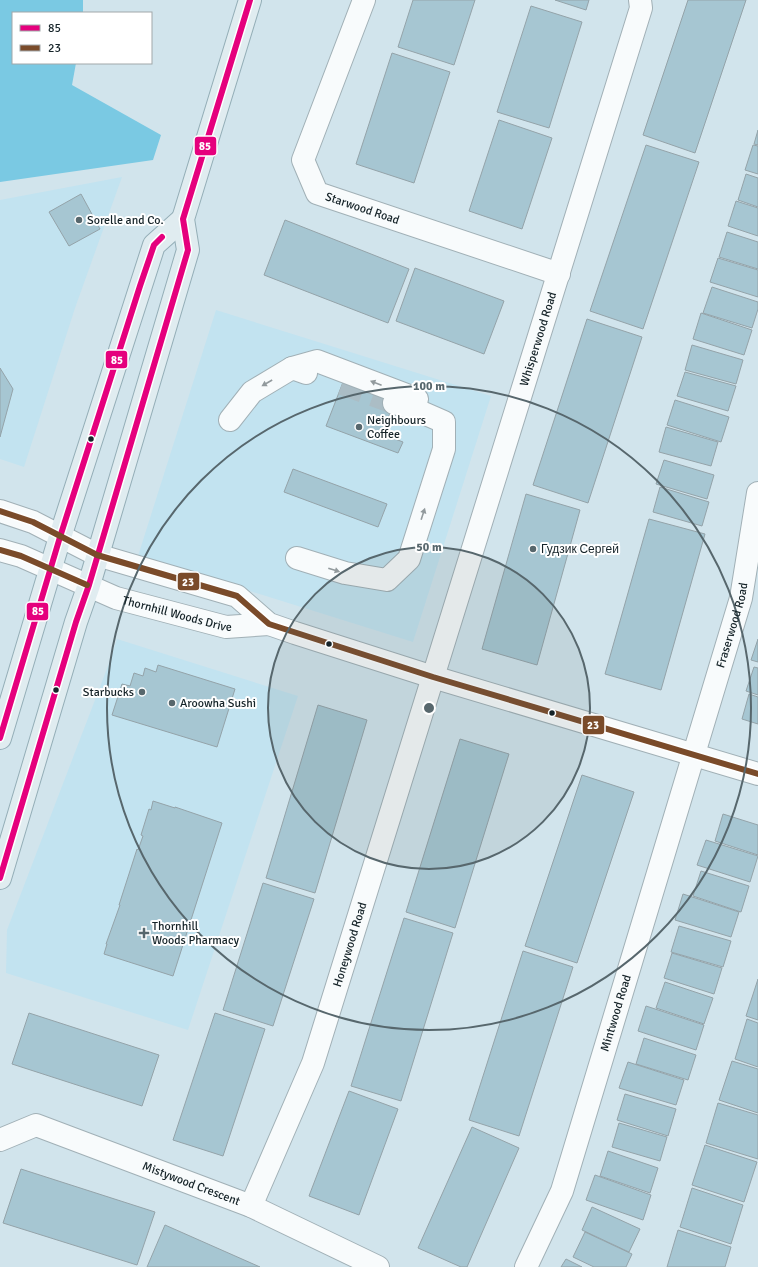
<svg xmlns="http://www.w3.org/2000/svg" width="758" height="1267" font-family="Signika,sans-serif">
<rect width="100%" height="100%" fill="#d1e4ec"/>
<g fill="#c2e3f0">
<path d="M122 177 75 308 24 467 0 459V200Z"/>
<path d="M216 310 491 396 413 642 138 556Z"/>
<path d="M117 639 298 696 188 1030 6 973 7 930 108 666Z"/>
</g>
<path fill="#7ac9e3" d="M0 0H83V13H13V63H76L72 85 161 135 153 160 0 182Z"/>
<g fill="#a6c6d2" stroke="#94a3a9">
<path d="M413 0H475L454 65 398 47Z"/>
<path d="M555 0H589L586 10Z"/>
<path d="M688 0H746L695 153 643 135Z"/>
<path d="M531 6 582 22 549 128 497 112Z"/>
<path d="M392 53 450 72 414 183 356 164Z"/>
<path d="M499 120 552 138 522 229 469 211Z"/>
<path d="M758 130V145L754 144Z"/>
<path d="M646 145 699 162 643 329 590 311Z"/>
<path d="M753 145 758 146V174L745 170Z"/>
<path d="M746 174 758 178V207L738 200Z"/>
<path d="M81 194 100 229 69 246 49 212Z"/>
<path d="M736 201 758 208V236L728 226Z"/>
<path d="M285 220 409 269 388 323 264 275Z"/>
<path d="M727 232 758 242V269L719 257Z"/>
<path d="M718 258 758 270V297L710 282Z"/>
<path d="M415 268 504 301 484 354 396 321Z"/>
<path d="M712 287 758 302V309L752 328 703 313Z"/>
<path d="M701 313 752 330 744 355 693 339Z"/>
<path d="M587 319 642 337 588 503 533 485Z"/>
<path d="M692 345 743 360 736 384 685 370Z"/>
<path d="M0 368 13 389 0 437Z"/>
<path d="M685 372 736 386 728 411 677 396Z"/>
<path d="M345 377 394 403 382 434 403 442 398 453 326 426Z"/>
<path d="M675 400 729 417 721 442 667 425Z"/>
<path d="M666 427 718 442 711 466 659 452Z"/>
<path d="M664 460 714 475 707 499 656 484Z"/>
<path d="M293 469 387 504 378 527 284 492Z"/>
<path d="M660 487 709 502 702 526 653 512Z"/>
<path d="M526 494 580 510 537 665 482 649Z"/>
<path d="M649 519 705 534 661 690 605 674Z"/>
<path d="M758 639V662L751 660Z"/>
<path d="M158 665 235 689 217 747 112 715 122 684 130 686 134 673 143 676 145 668 156 672Z"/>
<path d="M754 667 758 668V695L746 691Z"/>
<path d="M749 694 758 697V724L742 719Z"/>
<path d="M318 705 367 720 315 893 266 878Z"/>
<path d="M460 739 509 754 455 928 406 912Z"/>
<path d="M582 775 634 792 577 963 525 946Z"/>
<path d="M153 801 175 808V807L222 823 173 976 104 954 107 944H106L120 905H119L137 849 138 850 143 836 141 835 149 809 151 810Z"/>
<path d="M723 814 758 825V855L715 841Z"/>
<path d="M706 840 758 856 750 882 697 865Z"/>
<path d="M701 871 749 886 741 912 693 896Z"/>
<path d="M263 883 314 899 273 1026 223 1010Z"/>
<path d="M683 894 739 912 731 937 675 920Z"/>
<path d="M404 918 453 933 401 1101 351 1086Z"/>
<path d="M679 926 731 941 723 967 671 952Z"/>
<path d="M523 951 573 967 519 1136 469 1120Z"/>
<path d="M672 953 722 968 714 994 664 978Z"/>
<path d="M758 979V1020L746 1016Z"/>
<path d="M665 982 713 998 704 1024 656 1008Z"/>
<path d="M646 1006 704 1025 696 1050 638 1031Z"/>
<path d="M29 1013 159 1055 142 1106 12 1064Z"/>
<path d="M215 1013 265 1029 223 1156 173 1140Z"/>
<path d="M747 1019 758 1023V1067L735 1059Z"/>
<path d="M644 1038 696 1055 688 1080 636 1064Z"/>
<path d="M732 1061 758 1069V1113L719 1100Z"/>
<path d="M628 1062 684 1080 676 1105 619 1088Z"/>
<path d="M349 1091 398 1109 359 1215 309 1196Z"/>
<path d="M625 1094 676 1109 668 1136 617 1120Z"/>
<path d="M718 1103 758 1115V1159L706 1143Z"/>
<path d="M619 1123 667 1137 660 1161 612 1147Z"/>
<path d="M472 1127 519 1148 467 1267H461L418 1248Z"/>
<path d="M705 1145 757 1162 744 1202 692 1185Z"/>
<path d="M608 1151 658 1168 650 1193 600 1176Z"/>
<path d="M21 1169 155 1212 137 1265 3 1223Z"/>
<path d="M595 1175 651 1195 643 1220 586 1200Z"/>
<path d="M692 1188 743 1205 731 1244 680 1227Z"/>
<path d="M592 1207 640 1229 629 1252 582 1230Z"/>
<path d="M165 1225 260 1267H147Z"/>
<path d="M678 1230 731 1247 725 1267H667Z"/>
<path d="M585 1232 632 1254 626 1267H594L573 1257Z"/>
<path d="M566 1259 582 1267H561Z"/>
</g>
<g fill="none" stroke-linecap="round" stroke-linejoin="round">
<path stroke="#abbdc5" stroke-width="22" stroke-dasharray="22 11" stroke-linecap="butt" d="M342 384 394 403"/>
<defs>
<g id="minor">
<path id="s1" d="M364 0 303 160 317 193 559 274"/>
<path d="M292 368 317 361 417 399"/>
<path d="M230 420 252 392 292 368 306 373"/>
<path d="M0 511 33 522 97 555 237 596 269 624 295 633 433 677 758 774"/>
<path id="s2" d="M0 550 21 556 116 598 226 627 269 624"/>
<path d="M297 558 345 573 387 580 409 559 444 449V422L412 408 394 403"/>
<path id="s3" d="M0 1140 36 1125 251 1206 378 1267"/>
<path id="s4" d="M251 1206 313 1063 641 8 640 0"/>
<path id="s5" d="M526 1267 562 1191 741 598 758 493"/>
</g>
<g id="major">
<path d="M0 738 60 537 154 245 183 219"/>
<path d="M0 878 76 622 89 585 188 250 183 219 250 0"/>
</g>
</defs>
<use href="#minor" stroke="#a1b0b6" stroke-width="24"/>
<use href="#major" stroke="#94aeb7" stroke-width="24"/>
<use href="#minor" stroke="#f8fbfc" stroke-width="22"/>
<use href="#major" stroke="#e0ecf0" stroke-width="22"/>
<defs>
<g id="bus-1">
<path d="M0 738 60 537 140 286 154 245 162 237"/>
<path d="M0 878 76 622 89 585 188 250 183 219 250 0"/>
</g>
<g id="bus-2">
<path d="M0 511 33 522 97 555 237 596 269 624 433 677 758 774"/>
<path d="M0 550 21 556 87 585"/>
</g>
</defs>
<use href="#bus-1" stroke="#fff" stroke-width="9"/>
<use href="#bus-2" stroke="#fff" stroke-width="9"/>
<use href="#bus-1" stroke="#e5007d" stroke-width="6"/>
<use href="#bus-2" stroke="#7a4b2a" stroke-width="6"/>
</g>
<defs><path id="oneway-solid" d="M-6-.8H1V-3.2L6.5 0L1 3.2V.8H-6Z"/></defs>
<g fill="#929a9d">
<use href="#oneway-solid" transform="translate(267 383) rotate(150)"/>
<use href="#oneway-solid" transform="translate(376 383) rotate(-159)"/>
<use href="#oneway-solid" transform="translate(423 514) rotate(-72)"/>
<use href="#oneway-solid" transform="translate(334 570) rotate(18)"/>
</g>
<circle cx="429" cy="708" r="161" fill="#57676d" fill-opacity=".12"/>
<g fill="none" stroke="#57676d" stroke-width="2">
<circle cx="429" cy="708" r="161"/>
<circle cx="429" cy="708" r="322"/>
</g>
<g fill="#57676d" stroke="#fff" stroke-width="1.5">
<circle cx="79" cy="220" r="4"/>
<circle cx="359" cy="427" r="4"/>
<circle cx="533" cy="549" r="4"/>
<circle cx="142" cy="692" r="4"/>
<circle cx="172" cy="703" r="4"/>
<path d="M142 927h4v4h4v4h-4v4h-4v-4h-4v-4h4z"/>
</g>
<g fill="#152328" stroke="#fff" stroke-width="1.5">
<circle cx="91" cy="439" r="3.5"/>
<circle cx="329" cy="644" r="3.5"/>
<circle cx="56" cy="690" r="3.5"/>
<circle cx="552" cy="713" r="3.5"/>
</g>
<g text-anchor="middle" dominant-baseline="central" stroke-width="4" stroke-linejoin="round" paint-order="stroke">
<g font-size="12" fill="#152328" stroke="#fff">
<text stroke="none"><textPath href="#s1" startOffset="255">Starwood Road</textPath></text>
<text stroke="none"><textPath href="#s4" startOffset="914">Whisperwood Road</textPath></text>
<text stroke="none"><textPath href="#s2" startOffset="189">Thornhill Woods Drive</textPath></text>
<text stroke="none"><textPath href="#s5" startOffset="675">Fraserwood Road</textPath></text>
<text stroke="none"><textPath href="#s4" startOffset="280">Honeywood Road</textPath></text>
<text stroke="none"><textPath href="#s5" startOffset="270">Mintwood Road</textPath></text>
<text stroke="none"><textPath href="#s3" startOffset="205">Mistywood Crescent</textPath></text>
</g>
<g font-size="12" fill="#152328" stroke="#fff" text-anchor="start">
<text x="87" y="220">Sorelle and Co.</text>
<text x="367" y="420">Neighbours<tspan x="367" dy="14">Coffee</tspan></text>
<text x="541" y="549">Гудзик Сергей</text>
<text x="134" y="692" text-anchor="end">Starbucks</text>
<text x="180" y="703">Aroowha Sushi</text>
<text x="152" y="926">Thornhill<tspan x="152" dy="14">Woods Pharmacy</tspan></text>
</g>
</g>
<circle cx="429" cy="708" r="6" fill="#57676d" stroke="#fff" stroke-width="2"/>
<g font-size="12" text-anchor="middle" font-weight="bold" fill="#57676d" stroke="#fff" stroke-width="4" stroke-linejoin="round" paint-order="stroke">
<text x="429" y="390">100 m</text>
<text x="429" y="551">50 m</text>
</g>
<g stroke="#fff" stroke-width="1.5">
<rect x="194" y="136" width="23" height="20" rx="4" fill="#e5007d"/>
<rect x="105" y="350" width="23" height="19" rx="4" fill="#e5007d"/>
<rect x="177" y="572" width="23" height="19" rx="4" fill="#7a4b2a"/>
<rect x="26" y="602" width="23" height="19" rx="4" fill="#e5007d"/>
<rect x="582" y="715" width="23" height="20" rx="4" fill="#7a4b2a"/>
</g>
<g font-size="11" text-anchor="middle" font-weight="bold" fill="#fff">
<text x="205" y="150">85</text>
<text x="117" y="364">85</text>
<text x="188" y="586">23</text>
<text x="38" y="615">85</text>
<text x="593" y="729">23</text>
</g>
<rect x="12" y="12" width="140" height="52" fill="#ffffff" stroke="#a1a7a9"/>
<rect x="20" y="25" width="20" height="6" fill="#e5007d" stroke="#a1a7a9"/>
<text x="48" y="32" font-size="12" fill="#152328">85</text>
<rect x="20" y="45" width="20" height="6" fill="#7a4b2a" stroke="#a1a7a9"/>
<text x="48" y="52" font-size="12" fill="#152328">23</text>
</svg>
